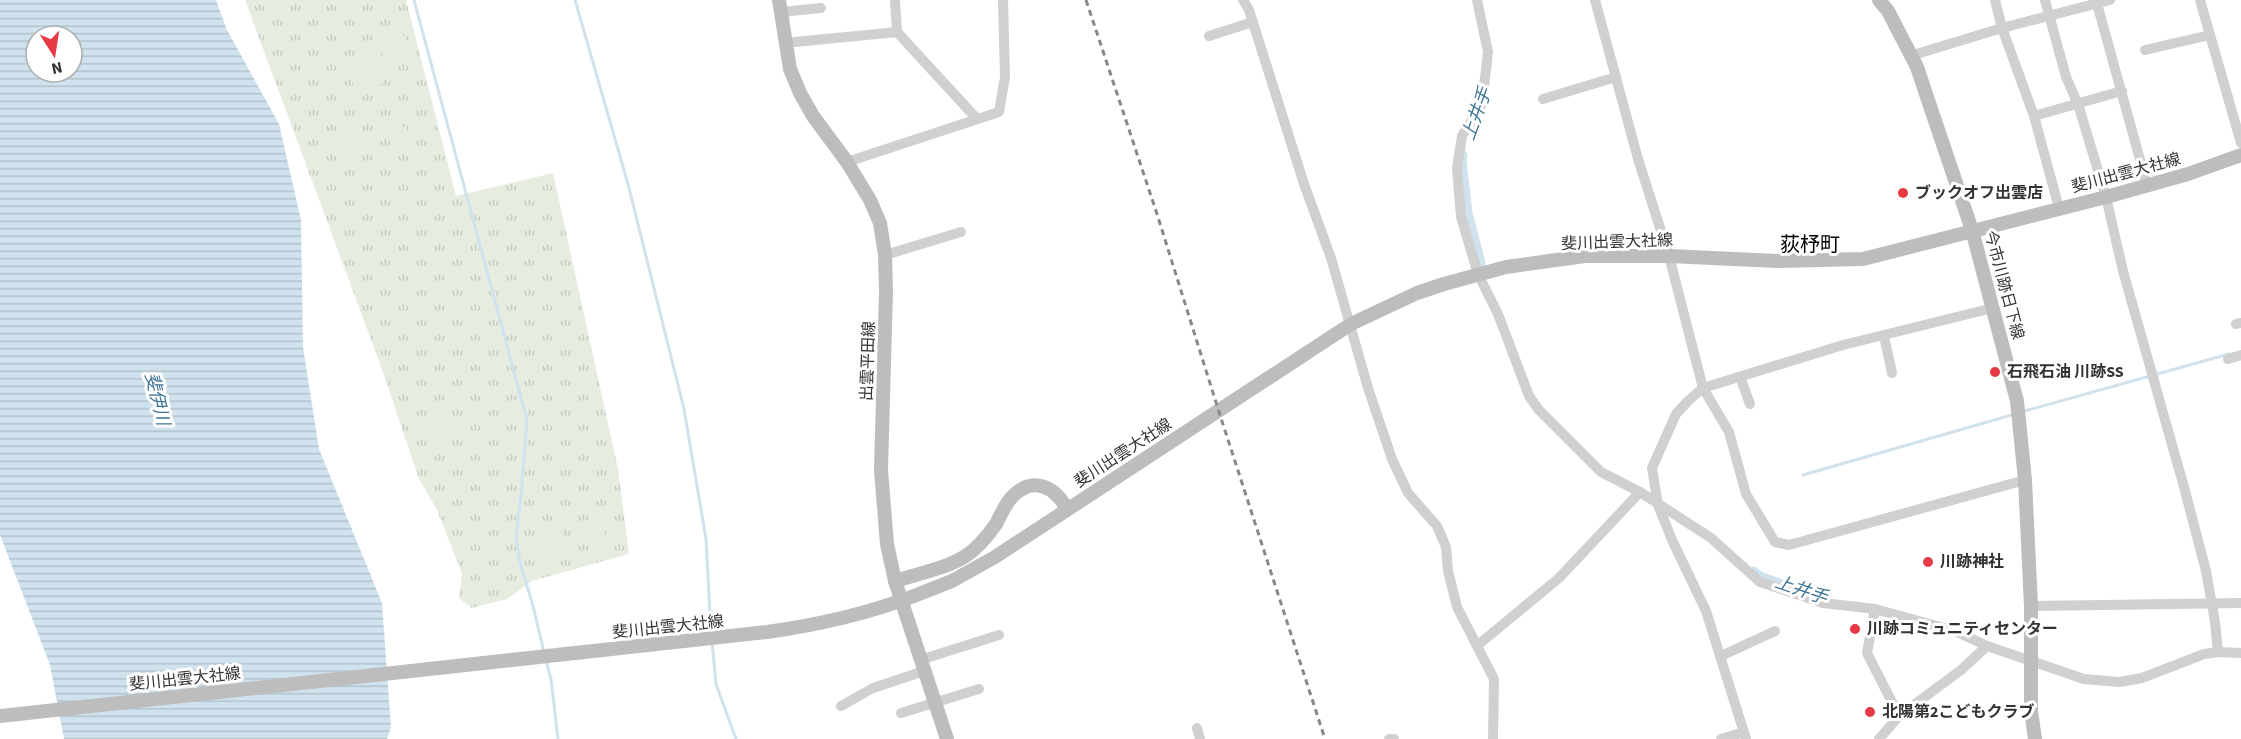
<svg xmlns="http://www.w3.org/2000/svg" width="2241" height="739" font-family="'Source Sans 3','Noto Sans JP',sans-serif">
<defs>
<pattern id="grass-tufts" width="24" height="20" patternUnits="userSpaceOnUse" patternTransform="scale(1.5)"><rect width="24" height="20" fill="#e6ecdf"/><path d="M3 7l-1-3M5 7V3M7 7l1-3M15 17l-1-3M17 17v-4M19 17l1-3" fill="none" stroke="#c6cbc0"/></pattern>
<pattern id="water-rules" width="6" height="5" patternUnits="userSpaceOnUse" patternTransform="scale(1.5)"><rect width="6" height="5" fill="#cfe2ee"/><path d="M0 2.5h6" fill="none" stroke="#b2c2cd"/></pattern>
</defs>
<rect width="100%" height="100%" fill="#fff"/>
<path fill="url(#grass-tufts)" d="M245 0H406L456 196 553 173 618 469 629 554 532 581 507 599 472 608 459 598 462 573 437 510 419 479 383 372Z"/>
<g fill="#e6ecdf">
<circle cx="393" cy="45" r="14"/>
<path d="M365 49 372 50 379 55 384 82C375 91 370 94 358 92 346 76 346 58 365 49Z"/>
<path d="M398 125 407 128V138L399 144 390 143 387 131 391 127Z"/>
<path d="M348 126 358 127 367 134 368 146 364 155 356 159 339 154 334 145 333 135 340 128Z"/>
<path d="M439 419 448 423 451 435 449 440 442 444 433 443C427 434 426 430 430 420Z"/>
<circle cx="594" cy="533" r="11"/>
<path d="M544 528H550L562 532 565 540 564 554 553 562 541 559C532 547 534 539 544 528Z"/>
</g>
<path fill="url(#water-rules)" fill-rule="evenodd" d="M0 0H216L227 30 279 124 301 220 303 347 319 449 382 603 391 727 387 739H64L50 665 0 535ZM36 36H72V72H36Z"/>
<g fill="none" stroke-linecap="round" stroke-linejoin="round">
<g stroke="#cfe2ee" stroke-width="3">
<path d="M414 0 527 420 521 495 516 539 520 562 533 606 544 652"/>
<path d="M575 0 628 184 684 409 706 539 711 633"/>
<path d="M2021 412 2229 354"/>
<path d="M1803 475 2015 414"/>
<path d="M712 642 716 684 736 739"/>
<path d="M546 661 551 679 558 739"/>
</g>
<g stroke="#cfe2ee" stroke-width="9">
<path d="M1463 155 1462 161 1468 213 1481 263"/>
<path d="M1754 571 1760 576 1782 584"/>
</g>
<g stroke="#d0d0d0" stroke-width="10">
<path d="M895 0 897 32"/>
<path d="M1243 0 1249 10 1304 184 1331 258 1368 388 1392 459 1408 493 1437 526 1446 547 1448 571 1457 607 1494 679 1493 739"/>
<path d="M1477 0 1488 52 1482 104 1462 136 1457 168 1461 217 1478 274 1498 314 1529 396 1539 410 1601 472 1640 492 1711 538 1760 582 1823 603 1875 609 1955 631 1987 646 2084 679 2119 682 2142 678 2204 654 2218 652 2241 653"/>
<path d="M1595 0 1638 159 1669 256 1703 388 1729 432 1746 494 1775 542 1789 545 2025 480"/>
<path d="M1995 0 2002 28 2034 116 2059 208"/>
<path d="M2045 0 2066 77 2078 104 2106 197 2123 271 2184 487 2206 571 2215 622 2218 652"/>
<path d="M2096 0 2147 185"/>
<path d="M2200 0 2241 143"/>
<path d="M781 12 821 8"/>
<path d="M1209 36 1253 22"/>
<path d="M785 43 897 32 977 119"/>
<path d="M2145 50 2210 35"/>
<path d="M1910 56 2002 28 2110 0"/>
<path d="M1543 99 1616 77"/>
<path d="M2034 116 2122 91"/>
<path d="M847 162 999 112 1005 77 1003 0"/>
<path d="M885 255 961 232"/>
<path d="M2236 324 2241 323"/>
<path d="M1884 336 1892 373"/>
<path d="M2228 359 2241 355"/>
<path d="M1740 377 1750 404"/>
<path d="M2031 606 2241 603"/>
<path d="M1875 609 1867 653 1899 716"/>
<path d="M1478 645 1559 578 1640 492"/>
<path d="M1721 656 1775 631"/>
<path d="M920 660 999 635"/>
<path d="M841 706 873 688 924 671"/>
<path d="M901 713 979 689"/>
<path d="M1197 728 1200 739"/>
<path d="M1389 739H1394"/>
<path d="M1721 739 1744 732"/>
<path d="M1746 739 1706 611 1672 540 1658 505 1652 468 1676 414 1688 401 1703 388 1843 345 1993 308"/>
<path d="M1879 739 1899 716 1961 670 1987 646"/>
</g>
<g stroke="#bdbdbd" stroke-width="14">
<path d="M779 0 790 69 800 93 813 116 847 162 870 200 880 223 885 255 886 291 881 470 887 544 895 581 947 739"/>
<path d="M1879 0 1888 11 1917 67 1928 100 1972 230 2017 401 2025 480 2031 606V711L2035 739"/>
<path d="M895 581C917 574 944 569 964 557 977 549 987 537 996 524 1001 515 1005 504 1012 497 1033 475 1055 487 1067 509"/>
<path d="M914 596 952 581 995 557 1351 324 1417 293 1444 284 1506 267 1585 256H1669L1777 261 1863 259 2106 197 2188 174 2241 155"/>
</g>
<path stroke="#888" stroke-width="3" stroke-dasharray="6 4.5" stroke-linecap="butt" d="M1086 0 1157 214 1219 412 1325 739"/>
<path stroke="#bdbdbd" stroke-width="14" d="M0 716 767 632C818 625 866 614 914 596"/>
</g>
<g fill="#e63946" stroke="#fff" stroke-width="2">
<circle cx="1903" cy="193" r="6"/>
<circle cx="1995" cy="372" r="6"/>
<circle cx="1928" cy="562" r="6"/>
<circle cx="1855" cy="629" r="6"/>
<circle cx="1870" cy="712" r="6"/>
</g>
<g text-anchor="middle" dominant-baseline="central" stroke-width="6" stroke-linejoin="round" paint-order="stroke">
<g font-size="16" fill="#333" stroke="#fff">
<text transform="translate(2126 173) rotate(-15)">斐川出雲大社線</text>
<text transform="translate(1617 242) rotate(-2)">斐川出雲大社線</text>
<text transform="translate(2004 285) rotate(75)">今市川跡日下線</text>
<text transform="translate(868 361) rotate(-88)">出雲平田線</text>
<text transform="translate(1123 453) rotate(-33)">斐川出雲大社線</text>
<text transform="translate(668 627) rotate(-6)">斐川出雲大社線</text>
<text transform="translate(185 679) rotate(-6)">斐川出雲大社線</text>
</g>
<g font-size="16" font-weight="bold" fill="#333" stroke="#fff" text-anchor="start">
<text x="1915" y="193">ブックオフ出雲店</text>
<text x="2007" y="372">石飛石油 川跡SS</text>
<text x="1940" y="562">川跡神社</text>
<text x="1867" y="629">川跡コミュニティセンター</text>
<text x="1882" y="712">北陽第2こどもクラブ</text>
</g>
<g font-size="18" font-style="italic" fill="#3f7597" stroke="#fff">
<text transform="translate(1477 114) rotate(-70)">上井手</text>
<text transform="translate(157 399) rotate(76)">斐伊川</text>
<text transform="translate(1801 590) rotate(19)">上井手</text>
</g>
<g font-size="20" fill="#000" stroke="#fff">
<text x="1810" y="245">荻杼町</text>
</g>
</g>
<g transform="translate(54 54) rotate(168)"><circle r="28" fill="#ffffff" stroke="#adadad" stroke-width="1.5"/>
<path d="M0-4.5L10 22L0 15L-10 22Z" fill="#e63946"/>
<text y="-9" font-size="16" font-weight="bold" text-anchor="middle" fill="#333333">N</text>
</g>
</svg>
